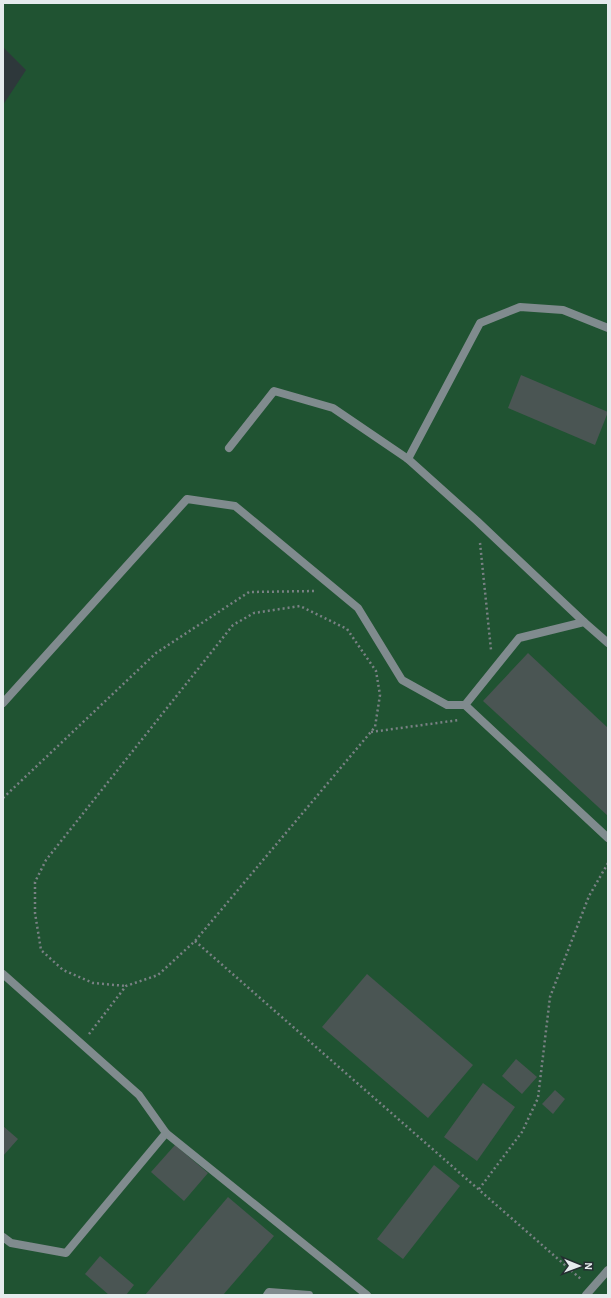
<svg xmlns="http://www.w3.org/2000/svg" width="611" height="1298" font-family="'Alegreya Sans',sans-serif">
<rect width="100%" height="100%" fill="#2e383b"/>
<path fill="#205332" d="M3 3H608V1295H3V105L26 70 3 47Z"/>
<g fill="#4a5553">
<path d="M521 375 608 412 595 445 508 408Z"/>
<path d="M528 653 608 728V816L483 701Z"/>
<path d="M367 974 473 1065 428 1118 322 1027Z"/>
<path d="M516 1059 537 1077 522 1094 502 1076Z"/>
<path d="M483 1083 515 1107 477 1161 444 1137Z"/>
<path d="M555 1090 565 1099 553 1114 542 1104Z"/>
<path d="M3 1126 18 1139 3 1156Z"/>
<path d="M175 1145 208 1173 184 1201 151 1172Z"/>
<path d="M434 1165 460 1186 403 1259 377 1239Z"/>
<path d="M228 1197 274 1236 223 1295H145Z"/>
<path d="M100 1256 134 1285 126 1295H109L85 1274Z"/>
</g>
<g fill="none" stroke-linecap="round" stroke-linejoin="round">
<g stroke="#798184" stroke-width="2.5" stroke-dasharray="2 3" stroke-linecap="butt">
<path d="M480 543 491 650"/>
<path d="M371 732 459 720"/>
<path d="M3 798 156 653 249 592 316 591"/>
<path d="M195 941 582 1280"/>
<path d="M89 1034 126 986 158 975 195 941 375 727 380 695 376 671 347 629 300 606 254 613 233 625 46 860 35 882V913L41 950 63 970 93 983 126 986"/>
<path d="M479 1189 522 1132 538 1098 550 997 589 896 608 863"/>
</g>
<g stroke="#808b8e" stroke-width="8">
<path d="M229 448 274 391 333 408 408 459 477 521 584 622"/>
<path d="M408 459 480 323 520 307 563 310 608 328"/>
<path d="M3 703 187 499 235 506 358 608 402 680 447 705H465L608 838"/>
<path d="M465 705 519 638 584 622 608 643"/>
<path d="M3 974 139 1095 166 1133"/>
<path d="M3 1237 11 1243 66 1253 166 1133 367 1295"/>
<path d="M267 1295 269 1292 309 1295"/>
<path d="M586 1295 608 1270"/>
</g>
</g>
<rect width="611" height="1298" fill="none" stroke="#e5ebed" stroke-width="8"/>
<g transform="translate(579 1266) rotate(91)" stroke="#242e31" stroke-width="3" paint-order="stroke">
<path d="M0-3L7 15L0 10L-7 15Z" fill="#e5ebed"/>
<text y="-6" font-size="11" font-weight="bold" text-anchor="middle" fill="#e5ebed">N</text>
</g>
</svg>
